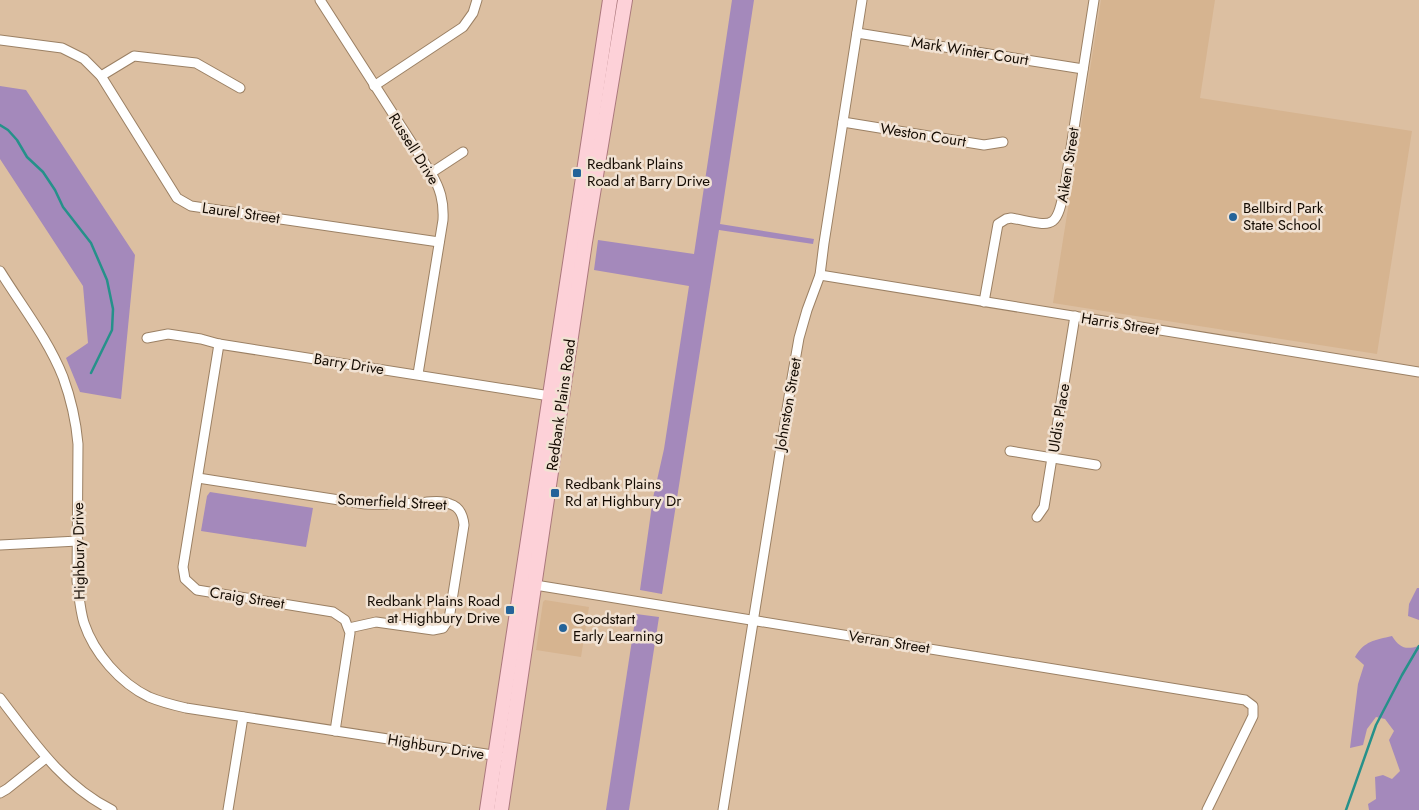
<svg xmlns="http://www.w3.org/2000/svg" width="1419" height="810" font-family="Jost,sans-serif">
<rect width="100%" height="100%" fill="#dcbfa1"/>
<g fill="#d6b490">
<path d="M1101 0H1215L1200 98 1412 131 1377 354 1053 303Z"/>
<path d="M545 600 589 607 581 657 536 650 543 602Z"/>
</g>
<g fill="#a489bb">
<path d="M732 0H754L720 224 814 239 813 244 719 230 662 594 640 590 653 498 664 449 689 286 594 270 598 240 694 254Z"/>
<path d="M0 86 26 90 135 255 121 399 80 392 66 358 88 343 83 286 0 159Z"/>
<path d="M210 492 313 508 306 547 201 531 207 496Z"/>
<path d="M1417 588H1419V620L1408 616 1409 604Z"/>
<path d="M636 614 659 617 629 810H606Z"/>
<path d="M1392 636C1400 648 1405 650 1419 646V810H1369L1368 804 1376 799 1375 777 1383 775 1392 779 1400 771 1389 740 1394 731 1385 719 1376 717 1367 729 1363 745 1350 748 1358 684 1364 665 1355 657C1364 641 1375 640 1392 636Z"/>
</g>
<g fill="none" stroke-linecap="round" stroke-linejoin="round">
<g stroke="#26918a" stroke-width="2.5">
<path d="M0 125 8 130 17 140 27 157 43 172 55 190 63 207 91 243 107 280 113 309 112 330 91 373"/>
<path d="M1346 810 1376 725 1402 675 1419 646"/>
</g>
<defs>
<g id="street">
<path d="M320 0 431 173C440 188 444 201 443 220L418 374"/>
<path d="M857 33 1083 69"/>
<path d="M0 40 62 48 84 59 101 76 177 198 191 206 439 242"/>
<path d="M101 76 134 56 196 63 240 88"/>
<path d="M374 86 463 27 473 13 477 0"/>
<path d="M843 122 984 145 1003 142"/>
<path d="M431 173 463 152"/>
<path d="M0 271C21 305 48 339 63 377 71 399 76 421 78 444L77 581C79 595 80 610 84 623 94 653 120 683 149 697 161 702 173 705 186 708L499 756"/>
<path d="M820 275 1419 372"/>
<path d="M984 302 998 224 1006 219 1011 218C1054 226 1056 232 1065 186L1094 0"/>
<path d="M147 338 168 334 201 339 219 344 550 396"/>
<path d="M219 344 183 567 185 579 197 590 333 612 345 620 350 633 335 731"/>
<path d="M1010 451 1096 465"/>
<path d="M198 478 365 504C383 505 401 504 419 503 429 502 441 500 450 504 460 507 463 515 464 525L449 619 443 628 433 630 376 622 349 628"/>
<path d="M1037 517 1044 507 1075 316"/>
<path d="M0 545 78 541"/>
<path d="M529 584 1245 700 1253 706V716L1207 810"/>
<path d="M0 698C33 741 62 785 112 810"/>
<path d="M0 793 7 789 46 758"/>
<path d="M228 810 243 717"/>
<path d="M723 810 792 378 799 338 807 310 820 275 824 243 862 0"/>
</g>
<g id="primary">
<path d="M487 810 610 0"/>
<path d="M501 810 585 242 625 0"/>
</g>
</defs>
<use href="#street" stroke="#9b8064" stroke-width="11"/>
<use href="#primary" stroke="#ab787c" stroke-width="16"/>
<use href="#street" stroke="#fff" stroke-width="9"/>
<use href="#primary" stroke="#fdd1d8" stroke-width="14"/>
</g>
<g fill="#246399" stroke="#f1e2d3" stroke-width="2">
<rect x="572" y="168" width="10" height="10" rx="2.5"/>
<circle cx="1233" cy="217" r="5"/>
<rect x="550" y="488" width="10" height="10" rx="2.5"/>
<rect x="505" y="605" width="10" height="10" rx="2.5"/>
<circle cx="563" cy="628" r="5"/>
</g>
<g text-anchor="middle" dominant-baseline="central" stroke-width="5" stroke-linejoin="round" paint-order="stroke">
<g font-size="15" fill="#140b02" stroke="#f1e2d3">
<text transform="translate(970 51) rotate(9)">Mark Winter Court</text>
<text transform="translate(923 135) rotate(9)">Weston Court</text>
<text transform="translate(414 149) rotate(58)">Russell Drive</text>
<text transform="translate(1068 165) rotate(-81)">Aiken Street</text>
<text transform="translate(241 213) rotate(8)">Laurel Street</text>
<text transform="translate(1120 324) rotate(9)">Harris Street</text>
<text transform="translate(349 364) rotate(9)">Barry Drive</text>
<text transform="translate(788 404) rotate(-80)">Johnston Street</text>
<text transform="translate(561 405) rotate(-82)">Redbank Plains Road</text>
<text transform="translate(1059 418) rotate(-81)">Uldis Place</text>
<text transform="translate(392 502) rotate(3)">Somerfield Street</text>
<text transform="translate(79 551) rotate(-91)">Highbury Drive</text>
<text transform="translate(247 598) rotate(9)">Craig Street</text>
<text transform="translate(889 642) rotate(9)">Verran Street</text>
<text transform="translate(436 747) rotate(9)">Highbury Drive</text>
</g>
<g font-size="15" fill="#140b02" stroke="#f1e2d3" text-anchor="start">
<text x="587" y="164">Redbank Plains<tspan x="587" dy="17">Road at Barry Drive</tspan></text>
<text x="1243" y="208">Bellbird Park<tspan x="1243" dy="17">State School</tspan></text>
<text x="565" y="484">Redbank Plains<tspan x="565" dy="17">Rd at Highbury Dr</tspan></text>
<text x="500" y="601" text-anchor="end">Redbank Plains Road<tspan x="500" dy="17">at Highbury Drive</tspan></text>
<text x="573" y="619">Goodstart<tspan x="573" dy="17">Early Learning</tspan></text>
</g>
</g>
</svg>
